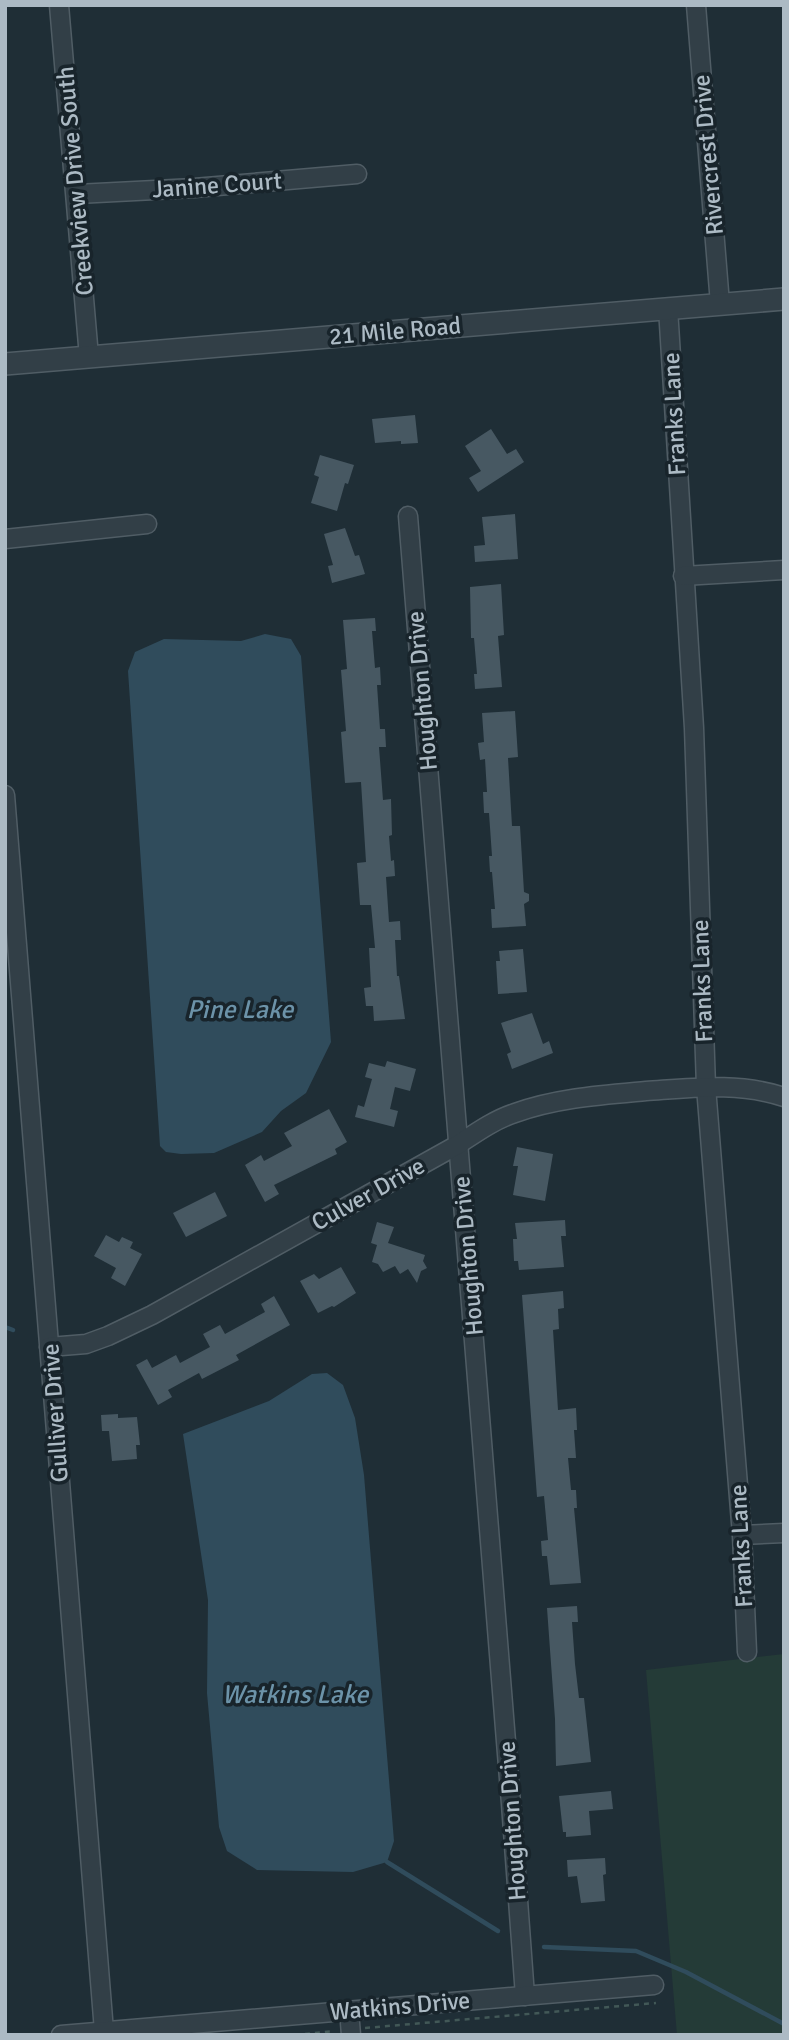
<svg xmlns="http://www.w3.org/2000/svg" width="789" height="2040" font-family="Signika,sans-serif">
<rect width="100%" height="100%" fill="#1f2e36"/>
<path fill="#243b37" d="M784 1654V2035H677L646 1670Z"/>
<g fill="#304c5c">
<path d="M265 634 291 639 301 656 331 1042 306 1093 281 1111 262 1132 214 1153 181 1154 166 1152 160 1146 128 671 135 652 164 639 241 641Z"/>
<path d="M327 1373 343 1385 355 1418 364 1475 394 1841 387 1862 353 1872 257 1870 227 1851 219 1827 207 1693 208 1600 183 1434 269 1401 312 1374Z"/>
</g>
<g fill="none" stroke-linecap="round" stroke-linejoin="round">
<g stroke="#304c5c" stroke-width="4.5">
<path d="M5 1327 13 1330"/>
<path d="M387 1862 498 1931"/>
<path d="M544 1947 636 1951 686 1972 784 2024"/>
</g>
</g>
<g fill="#475862">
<path d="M415 415 418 443 401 444V441L375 443 372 419Z"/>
<path d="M491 429 507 454 516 449 524 462 478 492 469 478 481 471 465 446Z"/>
<path d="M320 455 354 465 348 484 345 483 337 511 311 503 319 477 314 475Z"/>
<path d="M515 514 518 559 475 562 474 546 485 545 482 517Z"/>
<path d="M345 528 355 556 359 555 365 574 332 583 328 566 333 565 324 534Z"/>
<path d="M501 584 504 635 498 636 502 687 475 689 474 674H477L474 638H471L470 587Z"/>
<path d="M375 618 376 631H372L375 668 380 667 381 685H377L380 729H385L386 747H379L383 800 391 799 392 835 389 836 391 861 394 860 395 876 386 877 389 922 400 921 401 940H395L397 976H399L405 1019 374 1021 373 1006H366L364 988 371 987 369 948H375L371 905H360L357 863 366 862 361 782 345 783 341 732 346 731 341 670 347 669 343 620Z"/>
<path d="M515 711 518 757 508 758 512 826H520L524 892 529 894V901L524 904 526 926 492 928 491 909H495L492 872H490L489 856H492L489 813H484L483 792H487L485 759 480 760 478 743 484 742 482 713Z"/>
<path d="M523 949 527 992 498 994 496 961H500L499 951Z"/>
<path d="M532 1013 543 1044 549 1041 553 1053 512 1069 507 1054 511 1052 501 1023Z"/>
<path d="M387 1061 416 1069 410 1091 395 1087 390 1109 398 1111 394 1127 355 1117 358 1105 364 1107 372 1079 365 1077 369 1063 385 1067Z"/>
<path d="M329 1109 347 1142 335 1149 337 1154 274 1185 279 1194 265 1202 245 1165 261 1155 264 1161 292 1146 284 1133Z"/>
<path d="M517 1147 553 1154 545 1201 513 1195 518 1166H513Z"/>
<path d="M215 1192 227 1216 186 1237 173 1213Z"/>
<path d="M565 1220 566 1236H561L564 1267 519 1270 518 1261H514L513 1239H517L515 1223Z"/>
<path d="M377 1222 394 1227 388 1243 425 1255 423 1261 427 1268 421 1271 417 1283 408 1269 400 1274 395 1266 383 1272 378 1264 372 1262 377 1245 371 1243Z"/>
<path d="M106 1235 119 1242 122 1237 133 1242 130 1248 142 1254 125 1286 111 1278 116 1268 94 1256Z"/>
<path d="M341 1267 356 1293 334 1307 332 1306 318 1313 300 1281 314 1274 319 1279Z"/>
<path d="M563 1291 564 1308 558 1309 559 1329 553 1330 558 1410 576 1408 577 1430H574L576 1458H568L571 1490H576L577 1508H574L581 1583 550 1585 547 1556H542L541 1541 548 1540 544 1496 537 1497 522 1295Z"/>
<path d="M274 1296 290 1325 236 1355 239 1360 202 1379 199 1373 168 1390 172 1397 158 1405 136 1365 147 1359 152 1368 176 1355 180 1363 210 1347 203 1334 220 1325 225 1334 265 1312 261 1304Z"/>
<path d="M118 1414V1418L137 1417 140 1445H136L137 1459 112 1461 109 1431H102L101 1415Z"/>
<path d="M577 1606 578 1622H572L575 1664 579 1698H584L591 1762 556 1766 555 1719 547 1608Z"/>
<path d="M611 1791 613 1809 589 1811 591 1835 566 1837V1832H563L559 1796Z"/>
<path d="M605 1858 606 1874 603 1875 605 1901 581 1903 577 1876 568 1877 567 1860Z"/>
</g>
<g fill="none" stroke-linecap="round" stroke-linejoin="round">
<defs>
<g id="minor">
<path d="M59 5 89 357"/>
<path d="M696 5 720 304"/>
<path d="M77 194 194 188 357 174"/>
<path d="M668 308 694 728 706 1087 742 1535 747 1652"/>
<path d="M408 516 511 1804 525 1996"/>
<path d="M5 539 147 524"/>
<path d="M683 576 784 570"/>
<path d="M5 795 104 2031"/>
<path d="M49 1347 86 1344 108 1336 152 1315 459 1144C477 1132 494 1120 515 1113 557 1098 602 1095 646 1091 692 1088 739 1082 784 1097"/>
<path d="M742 1535 784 1533"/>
<path d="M349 2010 351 2035"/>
<path d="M61 2035 654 1985"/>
</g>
<path id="tertiary" d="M5 364 784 299"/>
</defs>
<use href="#minor" stroke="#505d65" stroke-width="21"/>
<use href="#tertiary" stroke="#505d65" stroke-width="24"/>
<g stroke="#425857" stroke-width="2.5" stroke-dasharray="5 5" stroke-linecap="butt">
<path d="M365 2028 656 2003"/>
<path d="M295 2035 334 2031"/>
</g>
<use href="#minor" stroke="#323f47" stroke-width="18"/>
<use href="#tertiary" stroke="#323f47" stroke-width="21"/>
</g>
<g text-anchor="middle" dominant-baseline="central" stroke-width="7" stroke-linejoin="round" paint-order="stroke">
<g font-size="24" fill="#acbac4" stroke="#18242b">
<text transform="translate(708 155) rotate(-95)">Rivercrest Drive</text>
<text transform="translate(75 181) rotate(-95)">Creekview Drive South</text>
<text transform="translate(217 185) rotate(-4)">Janine Court</text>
<text transform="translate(395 331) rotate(-5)">21 Mile Road</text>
<text transform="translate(674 414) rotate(-93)">Franks Lane</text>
<text transform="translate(422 691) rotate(-95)">Houghton Drive</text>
<text transform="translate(702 981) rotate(-92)">Franks Lane</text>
<text transform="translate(368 1194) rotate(-29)">Culver Drive</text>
<text transform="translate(468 1256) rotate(-95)">Houghton Drive</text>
<text transform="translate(55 1413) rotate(-94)">Gulliver Drive</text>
<text transform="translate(741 1546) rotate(-93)">Franks Lane</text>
<text transform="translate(512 1821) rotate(-94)">Houghton Drive</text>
<text transform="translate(400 2006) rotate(-5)">Watkins Drive</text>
</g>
<g font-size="26" font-style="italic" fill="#6c93a9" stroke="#18242b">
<text x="240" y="1010">Pine Lake</text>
<text x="295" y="1695">Watkins Lake</text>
</g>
</g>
<rect width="789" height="2040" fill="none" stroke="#acbac4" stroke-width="14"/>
</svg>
